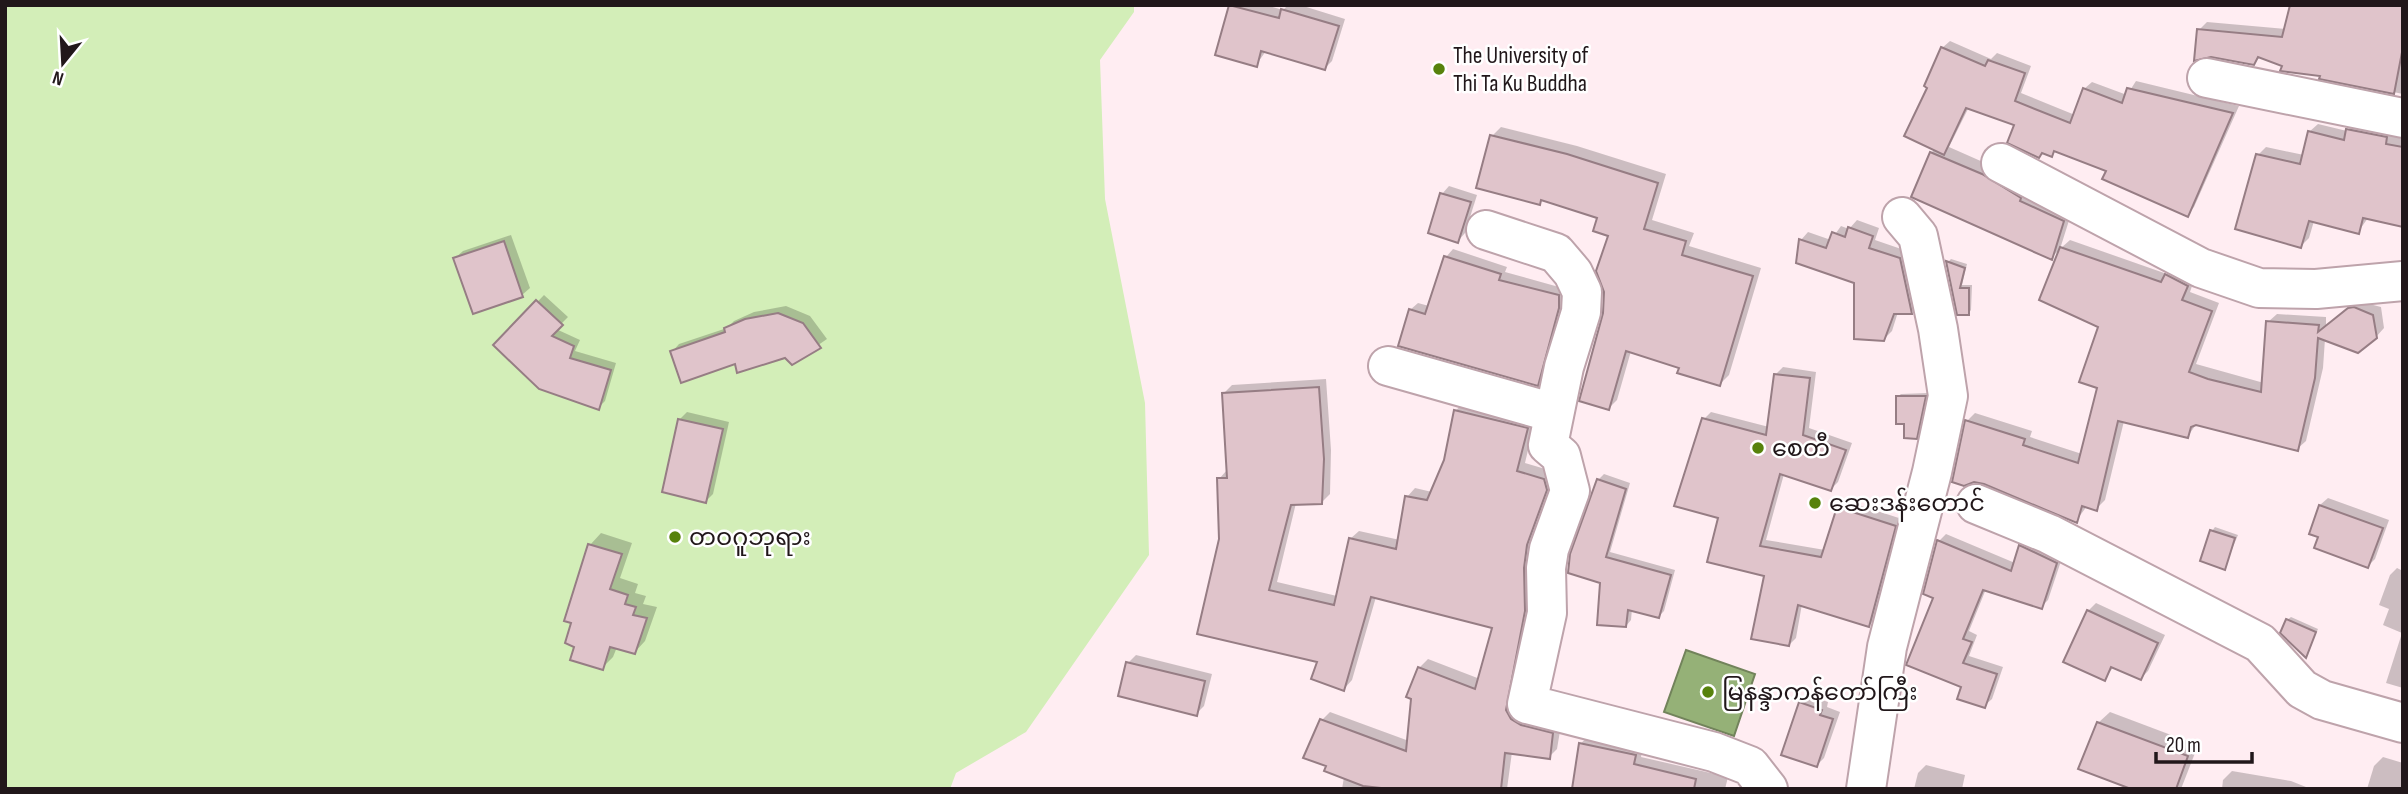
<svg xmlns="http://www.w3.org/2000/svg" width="2408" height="794" font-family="'Sofia Sans Condensed','Noto Sans Myanmar',sans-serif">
<rect width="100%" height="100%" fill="#ffedf2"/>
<path fill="#d3eeb8" d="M5 5H1134V12L1100 60 1105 199 1145 403 1149 555 1026 732 956 773 950 789H5Z"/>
<path fill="#95b177" stroke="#72835b" stroke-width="2" d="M1686 650 1755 674 1734 736 1664 712Z"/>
<g fill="#0003">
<path d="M1230 5H1266L1283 10 1288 5H1300L1345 19 1332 61 1325 68 1266 51 1256 65 1217 53Z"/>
<path d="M2403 5V94L2321 77 2322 74 2261 56 2254 63 2199 30 2207 22 2286 29Z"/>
<path d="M1950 41 1991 59 1997 53 2031 66 2021 93 2075 115 2084 89 2092 82 2127 95 2136 81 2239 106 2194 207 2187 215 2108 170 2056 150 2051 155 2043 152 2039 156 2016 124 1969 107 1949 147 1992 166 2072 211 2060 249 2051 258 1931 153 1935 149 1930 87 1942 48Z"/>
<path d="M2356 121 2403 129V225L2368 218 2358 232 2314 221 2309 238 2301 246 2258 155 2266 147 2304 155 2309 132 2318 124 2347 131Z"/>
<path d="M1501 127 1577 146 1666 174 1652 220 1694 233 1689 246 1761 268 1729 375 1720 384 1681 367 1631 351 1617 400 1609 408 1605 314 1610 235 1599 217 1543 199 1539 203 1492 136Z"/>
<path d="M1449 186 1477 195 1465 233 1458 241 1442 194Z"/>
<path d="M1857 220 1879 228 1875 240 1907 251 1919 305 1912 312H1898L1892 331 1884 339 1856 282 1801 240 1808 232 1831 240 1841 226 1849 229Z"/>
<path d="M511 235 530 288 522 295 455 258 463 251Z"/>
<path d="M2070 240 2167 274 2174 266 2195 277 2190 292 2219 303 2196 364 2264 383 2268 322 2277 314 2326 317V326L2358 301 2381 307 2384 328 2376 337 2325 339 2323 368 2306 441 2297 449 2197 423 2188 436 2124 421 2105 500 2096 509 2087 506 2076 521 1985 482 1967 421 1975 413 2032 431 2030 437 2082 454 2099 386 2101 326 2061 248Z"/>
<path d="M1453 249 1507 267 1505 272 1566 289 1545 376 1537 384 1410 310 1418 303 1429 306 1446 257Z"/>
<path d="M1951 259 1967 264 1962 285H1972L1971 310 1968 314 1948 262Z"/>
<path d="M544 295 568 317 556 329 580 340 575 351 616 363 605 401 598 408 496 345Z"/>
<path d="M786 306 810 316 827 339 792 363 786 356 736 362 672 352 679 344 727 328 734 321 754 312Z"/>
<path d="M1783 367 1816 372 1809 428 1852 443 1838 482 1831 489 1784 474 1766 540 1825 550 1839 508 1846 501 1902 519 1876 619 1869 625 1802 604 1796 638 1789 645 1766 575 1720 517 1704 419 1711 412 1769 427 1776 374Z"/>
<path d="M1326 379 1331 450 1330 494 1322 502 1296 503 1277 582 1337 596 1350 539 1359 531 1400 540 1407 497 1415 488 1432 492 1446 460 1455 411 1464 403 1535 420 1525 463 1552 471 1555 480 1514 701 1561 725 1557 749 1549 757 1512 752 1507 789H1342L1344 777 1328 764 1322 720 1330 712 1409 741 1419 668 1428 659 1480 679 1494 626 1376 597 1352 680 1344 689 1221 539 1219 479 1227 470 1223 394 1232 385Z"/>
<path d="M1928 393 1919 433 1916 437 1906 422 1897 397 1901 394Z"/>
<path d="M687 412 729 422 713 494 706 501 664 491 680 419Z"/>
<path d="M1604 474 1630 483 1610 552 1675 570 1664 611 1658 617 1632 609 1631 620 1626 626 1602 582 1598 480Z"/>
<path d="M2328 498 2389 520 2375 559 2368 566 2311 533 2320 505Z"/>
<path d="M2215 527 2238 535 2224 568 2212 531Z"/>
<path d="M601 533 632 543 620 578 638 584 635 593 646 596 643 604 657 607 645 641 634 653 617 647 613 657 602 668 577 646 573 622 566 620 590 545Z"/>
<path d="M1946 534 2015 563 2021 546 2028 539 2063 555 2048 600 2041 607 1986 589 1969 631 1977 635 1969 656 2003 667 1992 699 1984 706 1963 686 1935 597 1939 541Z"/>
<path d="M2397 568 2403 571V688L2386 683 2402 633 2383 625 2389 609 2379 605 2390 575Z"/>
<path d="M2096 603 2165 635 2148 671 2141 678 2114 666 2105 679 2088 611Z"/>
<path d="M2291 617 2318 629 2306 655 2287 620Z"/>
<path d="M1136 655 1212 674 1204 706 1196 714 1128 663Z"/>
<path d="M1808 695 1828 702 1827 707 1840 712 1824 758 1817 765 1800 703Z"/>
<path d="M2110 712 2195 744V753L2181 789H2136L2098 723Z"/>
<path d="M1588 737 1643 747 1641 757 1728 777 1725 789H1574L1580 744Z"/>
<path d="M2383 757 2403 763V789H2367L2374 766Z"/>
<path d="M1926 765 1965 775 1962 789H1914L1918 773Z"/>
<path d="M2232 771 2291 781 2311 789H2222L2223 780Z"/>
</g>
<g fill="#e0c4cb" stroke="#967d84" stroke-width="2">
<path d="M1229 5 1279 18 1281 9 1339 26 1325 70 1261 51 1257 67 1215 55Z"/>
<path d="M2290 5H2403V47L2394 94 2319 79 2320 76 2280 71 2282 66 2258 57 2254 65 2211 57 2194 61 2197 29 2282 37Z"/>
<path d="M1941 47 1985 66 1988 60 2025 73 2015 101 2070 123 2083 88 2122 103 2127 88 2233 113 2188 217 2102 179 2106 171 2054 151 2052 157 2042 153 2039 158 2007 143 2014 125 1966 108 1944 155 1904 136 1927 88 1924 86Z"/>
<path d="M2346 129 2387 137 2386 144 2403 147V227L2363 218 2359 234 2309 221 2301 248 2235 229 2256 154 2300 164 2308 131 2344 140Z"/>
<path d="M1490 135 1567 154 1658 183 1644 229 1686 241 1682 255 1753 276 1720 386 1677 373 1679 368 1626 351 1609 410 1579 401 1603 313 1604 292 1596 271 1608 236 1593 231 1597 218 1541 200 1540 205 1476 188Z"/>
<path d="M1930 152 1982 174 2021 198 2020 201 2064 221 2052 260 1911 197Z"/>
<path d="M1440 193 1471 202 1458 243 1428 233Z"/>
<path d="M1848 227 1873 236 1869 248 1900 258 1912 314H1894L1884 341 1854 339V283L1796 263 1799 239 1826 248 1832 232 1845 237Z"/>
<path d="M504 241 523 297 473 314 453 258Z"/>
<path d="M2060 247 2161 282 2165 274 2188 286 2182 300 2212 311 2189 372 2208 379 2261 392 2266 321 2319 325 2318 332 2348 308 2354 307 2373 315 2377 338 2358 353 2318 338 2315 378 2298 451 2196 425 2191 427 2188 438 2118 421 2097 511 2082 506 2077 523 1984 484 1974 482 1964 486 1952 482 1965 420 2025 439 2023 445 2078 463 2097 388 2079 382 2098 327 2039 300Z"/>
<path d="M1444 256 1501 274 1499 280 1559 295V308L1538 386 1398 346 1409 309 1425 314Z"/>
<path d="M1946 261 1965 268 1960 288H1969V315H1957Z"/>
<path d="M536 300 563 325 552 336 574 346 570 358 611 370 599 410 539 389 493 345Z"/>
<path d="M778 313 803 323 821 348 792 365 785 358 737 373 735 364 681 383 670 351 725 332 724 328 745 319Z"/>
<path d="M1774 374 1810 378 1803 435 1846 450 1831 491 1780 474 1760 546 1821 557 1837 507 1896 526 1869 627 1798 605 1789 646 1751 639 1764 576 1707 562 1718 518 1674 506 1702 418 1766 435Z"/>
<path d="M1319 387 1324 459 1322 504 1291 505 1269 590 1334 605 1349 538 1396 549 1405 496 1427 500 1444 460 1454 410 1528 428 1517 471 1544 479 1547 490 1527 545 1524 568 1525 611 1506 710 1511 719 1521 725 1553 733 1550 759 1505 753 1501 789H1390L1363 786 1324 771 1326 766 1303 758 1320 719 1406 751 1411 699 1406 697 1418 667 1475 689 1492 628 1371 597 1344 691 1311 679 1317 662 1197 634 1219 539 1217 478H1227L1222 393Z"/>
<path d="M1896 396H1926L1917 439 1904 438V424H1896Z"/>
<path d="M678 419 723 429 706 503 662 492Z"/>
<path d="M1597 479 1626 489 1606 557 1671 575 1659 618 1628 610 1626 627 1597 625 1600 583 1568 573 1570 554Z"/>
<path d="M2319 505 2383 528 2368 568 2314 548 2318 537 2309 534Z"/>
<path d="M2210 530 2235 538 2225 570 2200 561Z"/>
<path d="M1937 540 2011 571 2019 545 2057 563 2042 609 1983 590 1963 639 1972 642 1963 663 1997 674 1985 708 1957 699 1961 687 1906 665 1933 598 1923 594Z"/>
<path d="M588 544 622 554 610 589 628 595 625 604 636 607 633 615 647 618 635 654 610 647 603 670 570 660 574 647 565 643 571 623 564 621Z"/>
<path d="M2087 610 2158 643 2141 680 2111 667 2105 681 2063 662Z"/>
<path d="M2286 619 2316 632 2306 658 2280 633Z"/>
<path d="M1126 662 1205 681 1197 716 1118 696Z"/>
<path d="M1799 702 1822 710 1820 715 1833 719 1817 767 1781 755Z"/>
<path d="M2097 722 2188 756 2176 789H2131L2078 769Z"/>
<path d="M1579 743 1636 755 1634 764 1696 779 1694 789H1572Z"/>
</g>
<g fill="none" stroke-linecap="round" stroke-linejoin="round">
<defs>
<g id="minor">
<path d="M2207 78 2403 118"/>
<path d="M2001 163 2201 268 2259 288 2316 289 2403 281"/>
<path d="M1486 230 1556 253 1573 273 1582 292 1581 312 1564 367 1548 445 1561 456 1570 491 1549 549 1546 568 1547 613 1527 704 1714 752 1750 766 1768 789"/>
<path d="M1388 366 1554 413"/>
<path d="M1976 504 2049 534 2260 643 2302 689 2322 700 2403 723"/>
<path d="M1866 789 1887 647 1932 472 1948 396 1938 329 1918 236 1902 217"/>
</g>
</defs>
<use href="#minor" stroke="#bea3ab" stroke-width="42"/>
<use href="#minor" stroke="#fff" stroke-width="38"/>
</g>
<g fill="#57820c" stroke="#fff" stroke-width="2.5">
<circle cx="1439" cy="69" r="7"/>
<circle cx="1758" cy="448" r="7"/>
<circle cx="1815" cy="503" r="7"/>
<circle cx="675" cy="537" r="7"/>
<circle cx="1708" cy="692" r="7"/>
</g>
<g text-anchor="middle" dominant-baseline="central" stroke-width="5" stroke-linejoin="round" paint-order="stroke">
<g font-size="24" fill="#21171a" stroke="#fff" text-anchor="start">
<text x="1453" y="55">The University of<tspan x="1453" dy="28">Thi Ta Ku Buddha</tspan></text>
<text x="1772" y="448">စေတီ</text>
<text x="1829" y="503">ဆေးဒန်းတောင်</text>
<text x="689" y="537">တဝဂူဘုရား</text>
<text x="1722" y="692">မြနန္ဒာကန်တော်ကြီး</text>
</g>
</g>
<rect width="2408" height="794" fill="none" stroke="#21171a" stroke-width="14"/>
<g transform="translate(63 63) rotate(198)" stroke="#ffffff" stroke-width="5" paint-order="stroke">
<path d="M0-5L12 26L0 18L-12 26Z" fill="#21171a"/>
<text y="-10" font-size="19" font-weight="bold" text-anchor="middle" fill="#21171a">N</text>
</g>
<path d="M2156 752v10h96v-10" fill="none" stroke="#21171a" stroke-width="3.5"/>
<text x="2166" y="752" font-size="21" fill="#21171a" stroke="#ffffff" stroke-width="5" paint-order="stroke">20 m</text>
</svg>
